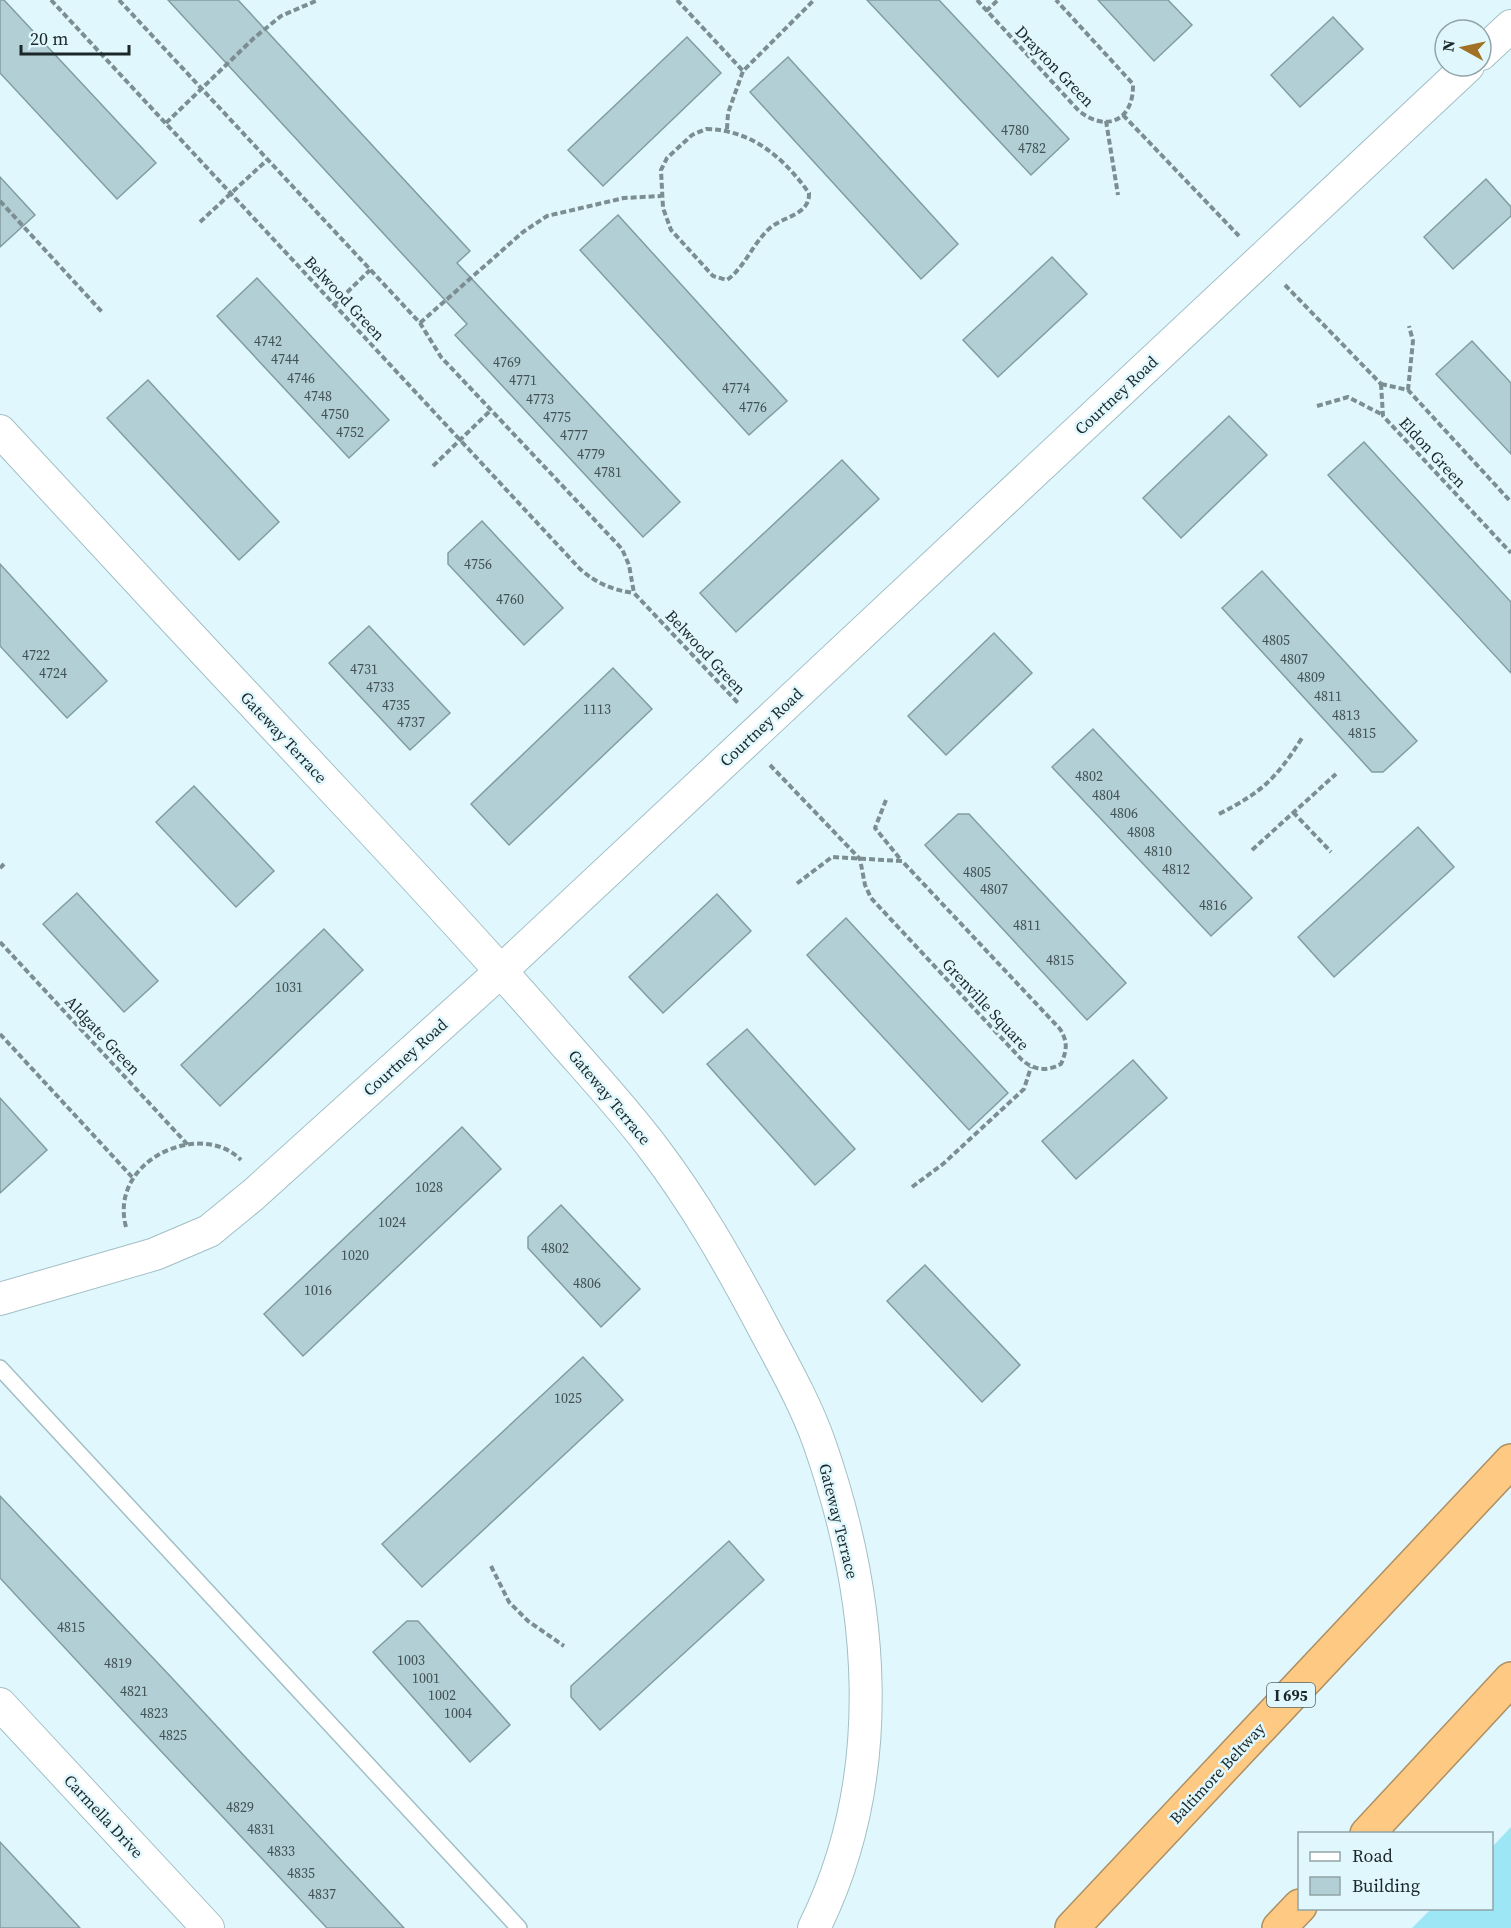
<svg xmlns="http://www.w3.org/2000/svg" width="1511" height="1928" font-family="'Source Serif 4',serif">
<rect width="100%" height="100%" fill="#e0f8fd"/>
<path fill="#9de6f5" d="M1511 1827V1928H1412L1431 1909 1492 1908V1847Z"/>
<g fill="#b2cfd5" stroke="#819da3" stroke-width="1.5">
<path d="M0 0H4L156 163 117 199 0 73Z"/>
<path d="M168 0H238L470 251 457 263 680 502 643 537 455 335 467 324Z"/>
<path d="M867 0H939L1069 139 1031 175Z"/>
<path d="M1098 0H1168L1192 25 1154 61Z"/>
<path d="M1333 17 1363 49 1300 107 1271 75Z"/>
<path d="M687 37 721 73 603 186 568 150Z"/>
<path d="M788 57 958 244 921 279 750 92Z"/>
<path d="M0 177 35 215 0 247Z"/>
<path d="M1486 179 1511 207V216L1453 269 1424 237Z"/>
<path d="M618 215 787 401 749 435 580 250Z"/>
<path d="M1052 257 1087 294 998 377 963 340Z"/>
<path d="M257 278 389 420 349 458 217 316Z"/>
<path d="M1472 341 1511 383V454L1436 374Z"/>
<path d="M148 380 279 522 239 560 107 418Z"/>
<path d="M1229 416 1267 455 1181 538 1143 498Z"/>
<path d="M1364 442 1511 602V673L1328 475Z"/>
<path d="M842 460 879 499 736 632 700 593Z"/>
<path d="M482 521 563 608 524 645 448 564V553Z"/>
<path d="M0 564 107 681 67 718 0 646Z"/>
<path d="M1262 571 1417 741 1383 772H1372L1222 608Z"/>
<path d="M369 626 450 713 410 750 329 663Z"/>
<path d="M994 633 1032 673 946 755 908 716Z"/>
<path d="M613 668 652 709 509 845 471 804Z"/>
<path d="M1093 729 1252 898 1211 936 1052 767Z"/>
<path d="M194 786 274 871 236 907 156 822Z"/>
<path d="M958 814H969L1126 983 1087 1020 925 845Z"/>
<path d="M1418 827 1454 867 1334 977 1298 937Z"/>
<path d="M77 893 158 981 124 1012 43 924Z"/>
<path d="M717 894 751 931 663 1013 629 977Z"/>
<path d="M846 918 1008 1093 969 1130 807 955Z"/>
<path d="M324 929 363 970 220 1106 181 1065Z"/>
<path d="M747 1029 855 1149 815 1185 707 1064Z"/>
<path d="M1133 1060 1167 1098 1076 1179 1042 1141Z"/>
<path d="M0 1098 47 1150 0 1193Z"/>
<path d="M462 1127 501 1169 303 1356 264 1314Z"/>
<path d="M561 1205 640 1289 601 1327 528 1248V1237Z"/>
<path d="M925 1265 1020 1365 982 1402 887 1301Z"/>
<path d="M583 1357 623 1400 422 1587 382 1544Z"/>
<path d="M0 1496 171 1677 404 1928H327L129 1717 0 1578Z"/>
<path d="M729 1541 764 1580 600 1730 571 1697V1686Z"/>
<path d="M407 1621H418L510 1725 470 1762 373 1652Z"/>
<path d="M0 1842 42 1887 80 1928H0Z"/>
</g>
<g fill="none" stroke-linecap="round" stroke-linejoin="round">
<defs>
<path id="service" d="M0 1368 519 1928"/>
<g id="minor">
<path d="M1481 54 1511 26"/>
<path d="M0 431C115 555 230 680 346 803 421 883 495 963 566 1045 596 1079 627 1113 654 1149 695 1203 728 1261 759 1319 780 1359 804 1400 819 1442 874 1599 890 1775 814 1928"/>
<path d="M0 1299 155 1254 209 1231 253 1195 501 971 1468 66"/>
<path d="M0 1704 208 1928"/>
</g>
<g id="motorway">
<path d="M1367 1834 1511 1679"/>
<path d="M1072 1928 1511 1461"/>
<path d="M1279 1928 1300 1906"/>
</g>
</defs>
<use href="#service" stroke="#a2bfc6" stroke-width="18"/>
<use href="#minor" stroke="#a2bfc6" stroke-width="34"/>
<use href="#motorway" stroke="#ae9064" stroke-width="36"/>
<g stroke="#7c8e91" stroke-width="4" stroke-dasharray="6 3" stroke-linecap="butt">
<path d="M51 0 580 569C596 583 612 590 634 593"/>
<path d="M119 0 420 323 441 357 622 549 629 565 634 593 739 704"/>
<path d="M677 0 743 71"/>
<path d="M977 0 1079 111C1107 133 1134 120 1133 84L1056 0"/>
<path d="M986 11 998 0"/>
<path d="M1123 115 1239 236"/>
<path d="M1106 121 1118 195"/>
<path d="M166 123 254 38 281 16 318 0"/>
<path d="M706 129C752 130 783 157 809 193 810 215 784 216 770 228 753 243 745 267 727 280L713 276 671 230 663 208 661 170 667 158 692 135Z"/>
<path d="M727 129 728 113 743 71 814 0"/>
<path d="M0 201 102 312"/>
<path d="M200 222 267 160"/>
<path d="M1285 285 1381 384"/>
<path d="M334 305 370 270"/>
<path d="M420 323 523 232 547 216 624 198 661 196"/>
<path d="M1381 384 1383 416 1511 553"/>
<path d="M1381 384 1408 390 1511 502"/>
<path d="M1408 390 1413 341 1409 326"/>
<path d="M1317 406 1348 397 1383 415"/>
<path d="M433 466 491 410"/>
<path d="M770 765 860 859 865 885 871 898 1022 1060C1034 1070 1046 1072 1061 1064 1067 1050 1068 1042 1060 1029L902 861 832 857 795 885"/>
<path d="M886 800 875 828 901 860"/>
<path d="M1293 812 1331 852"/>
<path d="M1219 814C1262 792 1276 779 1302 738"/>
<path d="M1252 850 1336 774"/>
<path d="M0 868 4 864"/>
<path d="M0 942 188 1145"/>
<path d="M0 1034 132 1177"/>
<path d="M912 1187 943 1164 1024 1089 1031 1067"/>
<path d="M126 1227C108 1160 201 1119 241 1160"/>
<path d="M491 1566 509 1602 528 1621 564 1646"/>
</g>
<use href="#service" stroke="#fff" stroke-width="15"/>
<use href="#minor" stroke="#fff" stroke-width="32"/>
<use href="#motorway" stroke="#fdc983" stroke-width="33"/>
</g>
<g text-anchor="middle" dominant-baseline="central" stroke-width="5" stroke-linejoin="round" paint-order="stroke">
<g font-size="14" fill="#415154">
<text x="1015" y="130">4780</text>
<text x="1032" y="148">4782</text>
<text x="268" y="341">4742</text>
<text x="285" y="359">4744</text>
<text x="507" y="362">4769</text>
<text x="301" y="378">4746</text>
<text x="523" y="380">4771</text>
<text x="736" y="388">4774</text>
<text x="318" y="396">4748</text>
<text x="540" y="399">4773</text>
<text x="753" y="407">4776</text>
<text x="335" y="414">4750</text>
<text x="557" y="417">4775</text>
<text x="350" y="432">4752</text>
<text x="574" y="435">4777</text>
<text x="591" y="454">4779</text>
<text x="608" y="472">4781</text>
<text x="478" y="564">4756</text>
<text x="510" y="599">4760</text>
<text x="1276" y="640">4805</text>
<text x="36" y="655">4722</text>
<text x="1294" y="659">4807</text>
<text x="364" y="669">4731</text>
<text x="53" y="673">4724</text>
<text x="1311" y="677">4809</text>
<text x="380" y="687">4733</text>
<text x="1328" y="696">4811</text>
<text x="396" y="705">4735</text>
<text x="597" y="709">1113</text>
<text x="1346" y="715">4813</text>
<text x="411" y="722">4737</text>
<text x="1362" y="733">4815</text>
<text x="1089" y="776">4802</text>
<text x="1106" y="795">4804</text>
<text x="1124" y="813">4806</text>
<text x="1141" y="832">4808</text>
<text x="1158" y="851">4810</text>
<text x="1176" y="869">4812</text>
<text x="977" y="872">4805</text>
<text x="994" y="889">4807</text>
<text x="1213" y="905">4816</text>
<text x="1027" y="925">4811</text>
<text x="1060" y="960">4815</text>
<text x="289" y="987">1031</text>
<text x="429" y="1187">1028</text>
<text x="392" y="1222">1024</text>
<text x="555" y="1248">4802</text>
<text x="355" y="1255">1020</text>
<text x="587" y="1283">4806</text>
<text x="318" y="1290">1016</text>
<text x="568" y="1398">1025</text>
<text x="71" y="1627">4815</text>
<text x="411" y="1660">1003</text>
<text x="118" y="1663">4819</text>
<text x="426" y="1678">1001</text>
<text x="134" y="1691">4821</text>
<text x="442" y="1695">1002</text>
<text x="154" y="1713">4823</text>
<text x="458" y="1713">1004</text>
<text x="173" y="1735">4825</text>
<text x="240" y="1807">4829</text>
<text x="261" y="1829">4831</text>
<text x="281" y="1851">4833</text>
<text x="301" y="1873">4835</text>
<text x="322" y="1894">4837</text>
</g>
<rect fill="#e0f8fd" stroke="#566669" stroke-width="1.5" x="1267" y="1683" width="48" height="24" rx="4.5"/>
<g font-size="15" font-weight="bold" fill="#1b2729">
<text x="1291" y="1695">I 695</text>
</g>
<g font-size="16" fill="#1b2729" stroke="#e0f8fd">
<text transform="translate(1055 66) rotate(46)">Drayton Green</text>
<text transform="translate(345 298) rotate(47)">Belwood Green</text>
<text transform="translate(1116 395) rotate(-43)">Courtney Road</text>
<text transform="translate(1433 452) rotate(47)">Eldon Green</text>
<text transform="translate(706 652) rotate(47)">Belwood Green</text>
<text transform="translate(761 727) rotate(-43)">Courtney Road</text>
<text transform="translate(284 737) rotate(47)">Gateway Terrace</text>
<text transform="translate(986 1004) rotate(47)">Grenville Square</text>
<text transform="translate(103 1035) rotate(47)">Aldgate Green</text>
<text transform="translate(405 1057) rotate(-42)">Courtney Road</text>
<text transform="translate(610 1097) rotate(50)">Gateway Terrace</text>
<text transform="translate(839 1521) rotate(76)">Gateway Terrace</text>
<text transform="translate(1217 1773) rotate(-47)">Baltimore Beltway</text>
<text transform="translate(104 1816) rotate(47)">Carmella Drive</text>
</g>
</g>
<rect x="1298" y="1832" width="195" height="78" fill="#e0f8fd" stroke="#91a4a8" stroke-width="1.5"/>
<rect x="1310" y="1852" width="30" height="9" fill="#ffffff" stroke="#91a4a8" stroke-width="1.5"/>
<text x="1352" y="1862" font-size="18" fill="#1b2729">Road</text>
<rect x="1310" y="1877" width="30" height="18" fill="#b2cfd5" stroke="#91a4a8" stroke-width="1.5"/>
<text x="1352" y="1892" font-size="18" fill="#1b2729">Building</text>
<g transform="translate(1463 48) rotate(278)"><circle r="28" fill="#e0f8fd" stroke="#91a4a8" stroke-width="1.5"/>
<path d="M0-4.5L10 22L0 15L-10 22Z" fill="#a17125"/>
<text y="-9" font-size="16" font-weight="bold" text-anchor="middle" fill="#1b2729">N</text>
</g>
<path d="M21 45v9h108v-9" fill="none" stroke="#1b2729" stroke-width="3"/>
<text x="30" y="45" font-size="18" fill="#1b2729" stroke="#e0f8fd" stroke-width="4.5" paint-order="stroke">20 m</text>
</svg>
